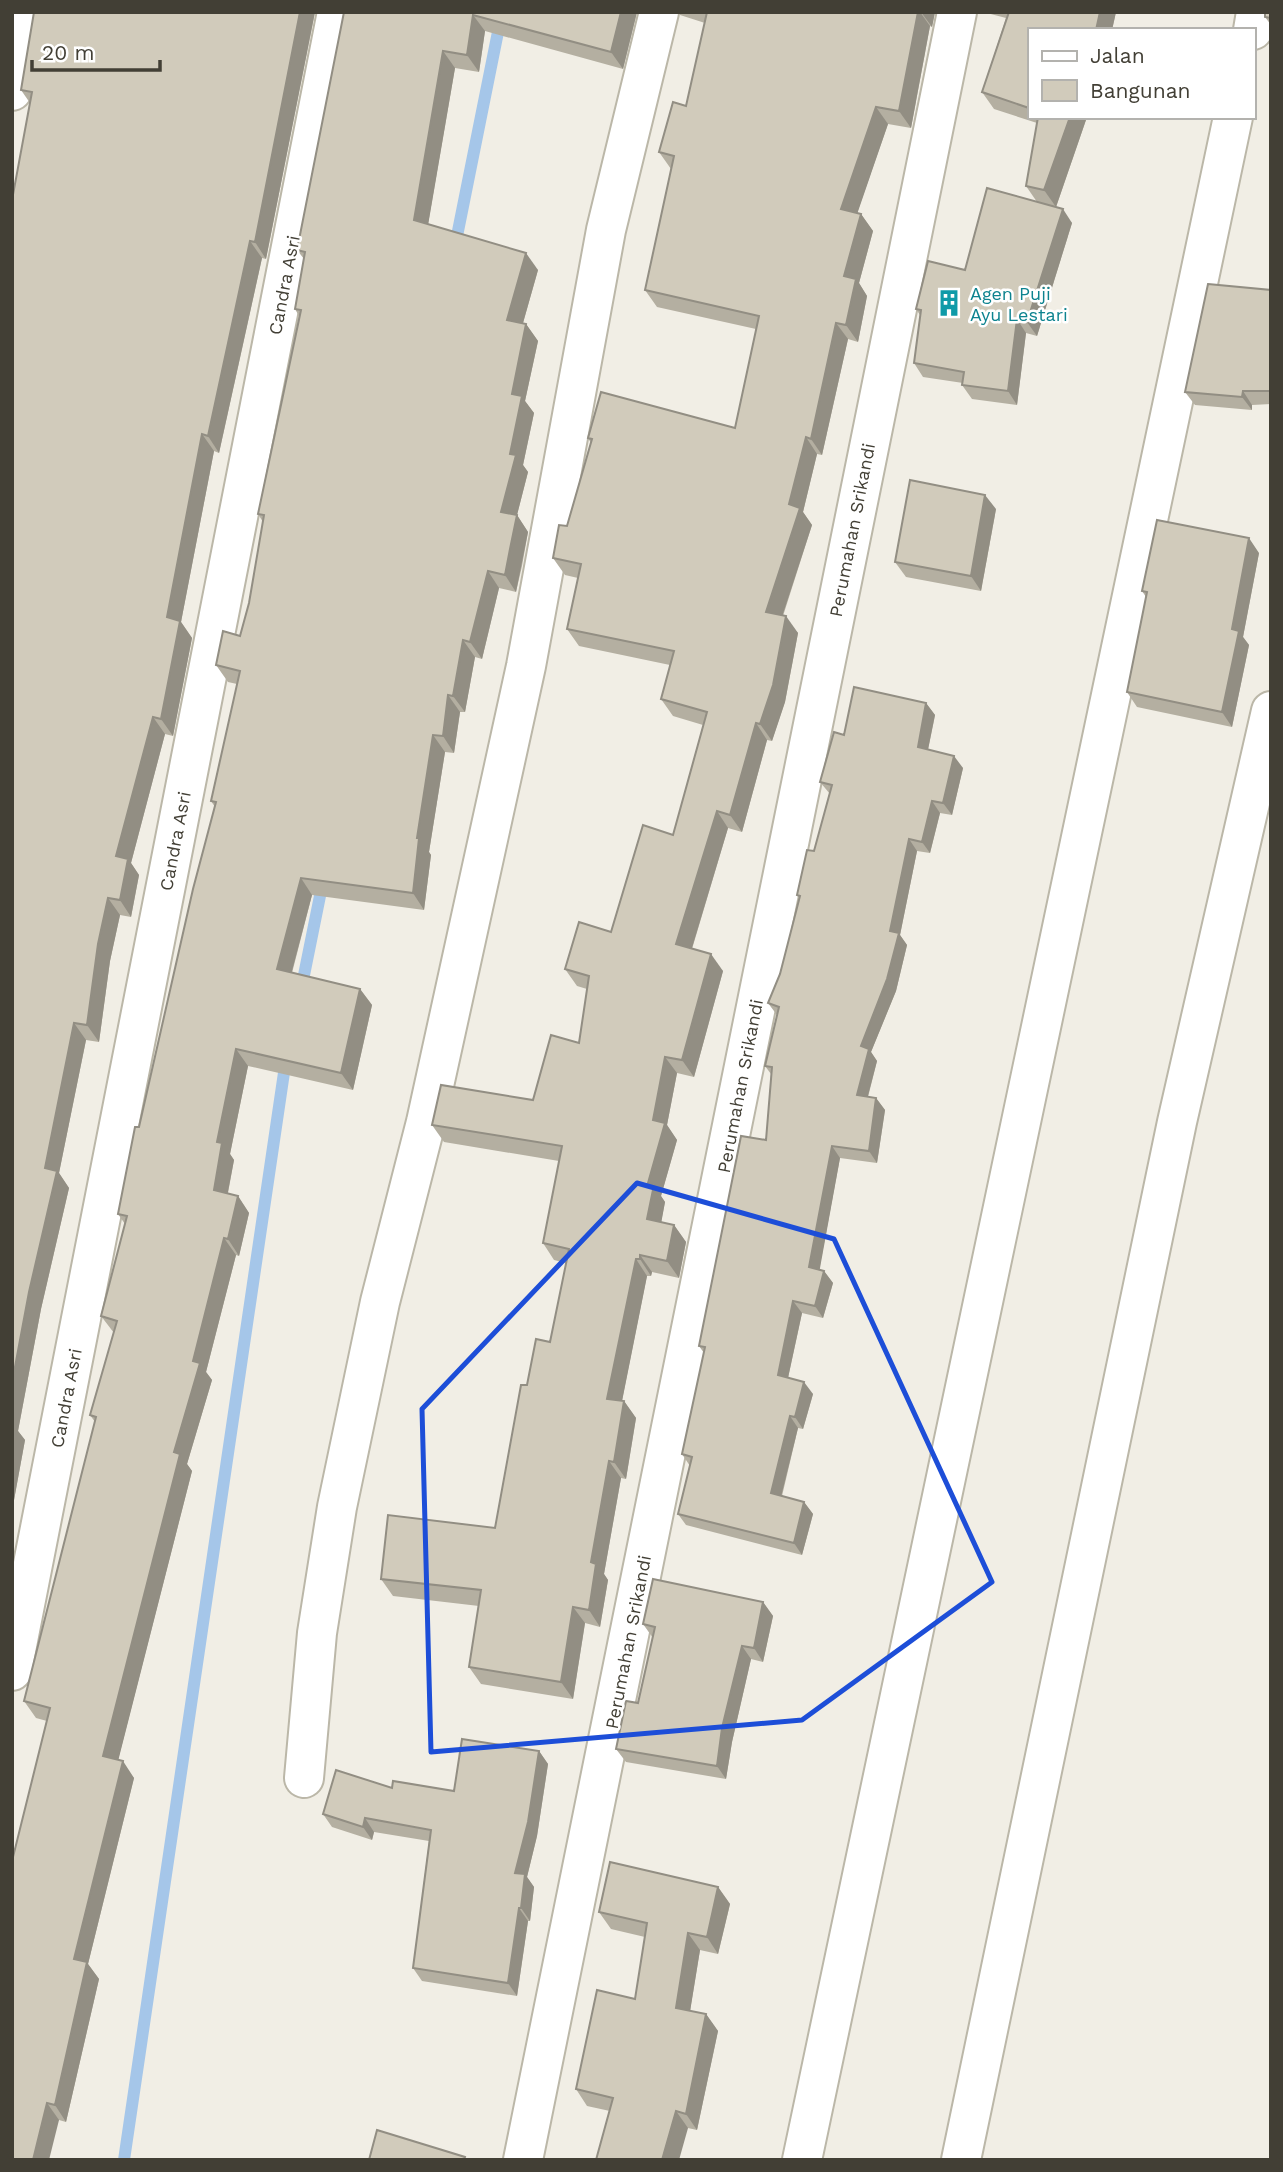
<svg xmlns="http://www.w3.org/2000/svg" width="1283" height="2172" font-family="'Work Sans',sans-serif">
<rect width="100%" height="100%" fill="#f1eee5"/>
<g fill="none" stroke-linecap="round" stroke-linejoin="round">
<g stroke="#a5c6e9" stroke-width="12">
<path d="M455 246 502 12"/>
<path d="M301 990 323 881"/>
<path d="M124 2160 286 1059"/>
</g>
<defs>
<g id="minor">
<path d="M1253 30 1256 12"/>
<path d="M12 91 27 12"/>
<path d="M12 1671 337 12"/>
<path d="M304 1778 317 1633 337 1507 380 1302 426 1122 526 666 606 230 659 12"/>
<path d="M523 2160 957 12"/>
<path d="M802 2160 1233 117"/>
<path d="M961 2160 1177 1122 1271 711"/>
</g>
</defs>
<use href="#minor" stroke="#bbb7a8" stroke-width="42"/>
<use href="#minor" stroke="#fff" stroke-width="38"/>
</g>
<g fill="#b4afa1">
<path d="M315 12 266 259 262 258 219 453 214 451 181 622 192 638 173 736 165 734 131 863 139 875 131 917 120 915 110 961 99 1042 86 1040 59 1173 69 1188 41 1309 18 1431 25 1440 12 1511 30 103 21 90Z"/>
<path d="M344 12H637L623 69 485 31 479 72 455 68 428 224 538 270 523 323 526 324 538 341 525 401 534 413 523 465 528 472 517 515 528 532 522 566 516 592 499 588 482 659 475 657 465 712H460L454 753 445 752 429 852 431 855 424 910 312 895 292 973 360 989 372 1005 353 1090 248 1066 230 1154 234 1160 228 1193 238 1196 249 1213 239 1256 236 1255 206 1372 212 1380 187 1464 192 1471 118 1760 134 1778 88 1964 99 1979 66 2122 59 2120 12 2160 47 1721 36 1718 24 1701 95 1422 90 1415 114 1333 101 1316 125 1224 118 1214 139 1127 215 807 211 801 237 684 228 682 216 665 240 636 249 603 263 522 258 514 299 316 295 309 304 259 297 250Z"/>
<path d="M678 12H935L932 27 930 26 911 128 888 124 857 213 861 214 873 231 859 283 867 296 858 342 848 339 822 455 817 454 803 512 812 525 783 616 798 633 785 702 772 741 767 740 742 832 728 828 692 949 723 971 694 1077 677 1073 667 1125 677 1140 661 1196 665 1202 661 1222 674 1225 686 1242 679 1278 652 1272 651 1276H647L622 1401H624L636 1418 626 1479 621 1478 604 1574 608 1580 600 1627 585 1623 573 1699 481 1684 469 1667 479 1606 393 1596 381 1579 495 1528 527 1385 550 1342 566 1263 554 1260 543 1243 559 1161 444 1142 432 1125 533 1100 579 1043 587 989 577 986 565 969 611 932 673 835 703 725 673 716 661 699 670 665 579 646 567 629 578 578 565 575 553 558 567 526 591 443 588 438 735 428 756 329 657 307 645 290 671 169 659 152 686 106 705 23 680 15Z"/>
<path d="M983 12H1116L1112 30H1029V117H1087L1056 207 1072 223 1037 336 1026 333 1017 405 972 399 962 385 963 383 923 377 914 363 920 315 916 309 965 270 1037 202 1026 186 1037 123 994 109 982 92 1006 18Z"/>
<path d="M1271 12V25L1265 17Z"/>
<path d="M1271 290V404L1252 405V410L1195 405 1185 392Z"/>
<path d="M996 509 981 591 906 577 895 562Z"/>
<path d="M1259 553 1243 637 1249 645 1232 727 1137 707 1127 692 1146 597 1142 591Z"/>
<path d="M926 703 935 715 928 750 963 768 952 815 940 813 930 853 917 851 900 935 907 945 896 991 871 1052 877 1061 868 1097 876 1098 885 1110 877 1163 840 1158 819 1270 824 1271 833 1283 823 1318 802 1313 788 1378 813 1394 803 1429 798 1428 782 1496 804 1502 813 1514 802 1555 686 1525 678 1514 690 1466 682 1454 704 1353 699 1346 766 1140 771 1074 765 1066 777 1015 768 1003 780 974 800 898 797 895 814 851 830 794 820 782 844 735Z"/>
<path d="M763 1602 773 1616 763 1662 751 1659 732 1742 726 1779 626 1762 616 1749 638 1703 653 1638 643 1624Z"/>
<path d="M539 1751 548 1764 537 1836 527 1877 534 1887 530 1921H528L517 1996 422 1981 413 1968 429 1841 374 1832 372 1840 332 1827 323 1814 392 1788 454 1791Z"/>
<path d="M718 1887 730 1904 718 1954 700 1950 690 2011 706 2014 718 2031 697 2130 587 2106 576 2089 635 1999 645 1937 611 1929 599 1912Z"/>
</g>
<g fill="#928e83">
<path d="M300 12H315L266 259 255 242Z"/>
<path d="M621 12H637L623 69 611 52Z"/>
<path d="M918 12H920L930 26 911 128 899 111Z"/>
<path d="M921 12H935L932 27Z"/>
<path d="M1100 12H1116L1112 30H1096Z"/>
<path d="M473 15 485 31 479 72 467 55Z"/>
<path d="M443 51 455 68 426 237 414 220Z"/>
<path d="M876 107 888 124 853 226 841 209Z"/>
<path d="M1070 117H1087L1056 207 1044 190Z"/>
<path d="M1063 209 1072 223 1037 336 1027 322Z"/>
<path d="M861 214 873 231 859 283 867 296 858 342 846 325 844 276Z"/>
<path d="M250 241 262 258 219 453 208 436Z"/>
<path d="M526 253 538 270 519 337 507 320Z"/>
<path d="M1017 319 1026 333 1017 405 1008 391Z"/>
<path d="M836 323 848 339 822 455 811 439Z"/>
<path d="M526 324 538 341 525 401 534 413 523 465 528 472 517 515 528 532 516 592 505 575 501 512 510 454 512 394Z"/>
<path d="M1243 391 1252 405V410L1242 397Z"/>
<path d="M202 434 214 451 181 622 192 638 173 736 161 719 167 617Z"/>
<path d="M806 437 817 454 803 512 812 525 778 629 766 612 789 504Z"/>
<path d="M985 495 996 509 981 591 971 576Z"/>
<path d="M1249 538 1259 553 1243 637 1249 645 1232 727 1222 712 1232 629Z"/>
<path d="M488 571 499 588 482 659 470 642Z"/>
<path d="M786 616 798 633 785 702 772 741 760 724Z"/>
<path d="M463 640 475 657 465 712 453 696Z"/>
<path d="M448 695 460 712 454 753 443 736Z"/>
<path d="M926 703 935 715 926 759 918 747Z"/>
<path d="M153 717 165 734 131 863 139 875 131 917 120 900 116 856Z"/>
<path d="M756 723 767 740 742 832 730 815Z"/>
<path d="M433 735 445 752 429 852 431 855 424 910 413 893 417 838Z"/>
<path d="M954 756 963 768 952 815 943 803Z"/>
<path d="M932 801 940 813 930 853 922 842Z"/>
<path d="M717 811 728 828 688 961 676 944Z"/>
<path d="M909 839 917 851 900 935 907 945 896 991 871 1052 877 1061 865 1107 857 1095 861 1046 890 931Z"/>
<path d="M301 878 312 895 288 986 277 969Z"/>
<path d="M108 898 120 915 110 961 99 1042 87 1025 98 944Z"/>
<path d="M711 954 723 971 694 1077 682 1060Z"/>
<path d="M360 989 372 1005 353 1090 341 1073Z"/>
<path d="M74 1023 86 1040 59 1173 69 1188 41 1309 18 1431 25 1440 12 1511V1383L45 1168Z"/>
<path d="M236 1049 248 1066 230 1154 234 1160 225 1207 214 1190 217 1142Z"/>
<path d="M665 1057 677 1073 667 1125 677 1140 661 1196 665 1202 659 1235 647 1219 653 1120Z"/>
<path d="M876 1098 885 1110 877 1163 869 1151Z"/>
<path d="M832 1146 840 1158 818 1279 809 1267Z"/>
<path d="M238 1196 249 1213 239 1256 228 1239Z"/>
<path d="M674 1225 686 1242 679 1278 667 1261Z"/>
<path d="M224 1238 236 1255 206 1372 212 1380 187 1464 192 1471 115 1773 103 1756 193 1361Z"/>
<path d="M640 1255 652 1272 651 1276 640 1259Z"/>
<path d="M636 1259 647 1276 619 1416 607 1399Z"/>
<path d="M824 1271 833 1283 823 1318 815 1306Z"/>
<path d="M793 1301 802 1313 786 1387 778 1375Z"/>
<path d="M804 1382 813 1394 803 1429 795 1417Z"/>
<path d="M624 1401 636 1418 626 1479 614 1462Z"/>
<path d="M790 1416 798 1428 779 1505 771 1493Z"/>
<path d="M609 1461 621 1478 604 1574 608 1580 600 1627 589 1610 591 1562Z"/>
<path d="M804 1502 813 1514 802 1555 794 1543Z"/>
<path d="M763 1602 773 1616 763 1662 754 1648Z"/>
<path d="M573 1607 585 1623 573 1699 561 1682Z"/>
<path d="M742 1646 751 1659 732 1742 726 1779 717 1766 722 1728Z"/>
<path d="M539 1751 548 1764 537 1836 527 1877 534 1887 530 1921 521 1908 515 1873Z"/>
<path d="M123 1761 134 1778 88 1964 99 1979 66 2122 55 2105 74 1959Z"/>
<path d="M365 1818 374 1832 372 1840 363 1827Z"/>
<path d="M718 1887 730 1904 718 1954 707 1937Z"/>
<path d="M519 1908 528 1921 517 1996 508 1983Z"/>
<path d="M688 1933 700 1950 688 2024 676 2008Z"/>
<path d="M706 2014 718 2031 697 2130 686 2114Z"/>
<path d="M47 2103 59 2120 49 2160H33Z"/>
<path d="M676 2111 688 2128 679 2160H662Z"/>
</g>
<g fill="#d1cbbb" stroke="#928e83" stroke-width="2">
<path d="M34 12H300L255 242 250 241 208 436 202 434 167 617 180 621 161 719 153 717 116 856 128 859 120 900 108 898 98 944 87 1025 74 1023 45 1168 57 1171 29 1292 12 1383V200L32 92 21 90Z"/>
<path d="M344 12H621L611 52 473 15 467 55 443 51 414 220 526 253 507 320 526 324 512 394 522 396 510 454 516 455 501 512 517 515 510 549 505 575 488 571 470 642 463 640 453 696 448 695 443 736 433 735 417 838H419L413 893 301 878 277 969 360 989 341 1073 236 1049 217 1142 222 1143 214 1190 238 1196 228 1239 224 1238 193 1361 200 1363 174 1452 180 1454 103 1756 123 1761 74 1959 87 1962 55 2105 47 2103 33 2160H12V1861L50 1708 24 1701 96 1417 90 1415 117 1321 101 1316 127 1216 118 1214 135 1127H139L193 889 216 802 211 801 240 671 216 665 223 631 240 636 249 603 264 515 258 514 301 310 295 309 305 252 297 250Z"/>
<path d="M707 12H918L899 111 876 107 841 209 861 214 844 276 856 279 846 325 836 323 811 439 806 437 789 504 800 508 766 612 786 616 773 685 760 724 756 723 730 815 717 811 676 944 711 954 682 1060 665 1057 653 1120 665 1123 648 1183 654 1185 647 1219 674 1225 667 1261 640 1255V1259H636L607 1399 624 1401 614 1462 609 1461 591 1562 596 1564 589 1610 573 1607 561 1682 469 1667 481 1590 381 1579 388 1515 495 1528 521 1385H527L536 1339 550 1342 569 1249 543 1243 562 1146 432 1125 441 1085 533 1100 551 1035 579 1043 589 976 565 969 579 922 611 932 643 825 673 835 707 712 661 699 674 651 567 629 581 564 553 558 559 525 567 526 592 439 588 438 601 392 735 428 759 316 645 290 674 156 659 152 673 102 686 106Z"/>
<path d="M1009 12H1100L1096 30H1029V108L982 92Z"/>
<path d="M1265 12H1271V18L1265 17Z"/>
<path d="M1038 117H1070L1044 190 1026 186Z"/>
<path d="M987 188 1063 209 1027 322 1017 319 1008 391 962 385 964 372 914 363 921 310 916 309 928 261 965 270Z"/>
<path d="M1208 284 1271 290V391H1243L1242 397 1185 392Z"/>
<path d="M910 480 985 495 971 576 895 562Z"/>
<path d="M1157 520 1249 538 1232 629 1239 631 1222 712 1127 692 1147 592 1142 591Z"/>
<path d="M854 687 926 703 918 747 954 756 943 803 932 801 922 842 909 839 890 931 899 933 887 979 861 1046 869 1049 857 1095 876 1098 869 1151 832 1146 809 1267 824 1271 815 1306 793 1301 778 1375 804 1382 795 1417 790 1416 771 1493 804 1502 794 1543 678 1514 692 1457 682 1454 705 1347 699 1346 741 1136 766 1140 772 1067 765 1066 779 1007 768 1003 780 974 800 896 797 895 807 850 814 851 832 785 820 782 834 732 844 735Z"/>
<path d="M653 1579 763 1602 754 1648 742 1646 722 1728 717 1766 616 1749 626 1701 638 1703 655 1627 643 1624Z"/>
<path d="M462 1739 539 1751 528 1822 515 1873 525 1874 521 1908H519L508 1983 413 1968 431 1830 365 1818 363 1827 323 1814 336 1770 392 1788 393 1781 454 1791Z"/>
<path d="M610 1862 718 1887 707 1937 688 1933 676 2008 706 2014 686 2114 676 2111 662 2160H596L613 2098 576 2089 597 1990 635 1999 647 1923 599 1912Z"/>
<path d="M377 2130 465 2157 464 2160H369Z"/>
</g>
<path fill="none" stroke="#1d4ed8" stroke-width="5" stroke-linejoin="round" d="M637 1183 834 1239 992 1582 802 1720 431 1752 422 1409Z"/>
<defs>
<symbol id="building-bare" viewBox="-9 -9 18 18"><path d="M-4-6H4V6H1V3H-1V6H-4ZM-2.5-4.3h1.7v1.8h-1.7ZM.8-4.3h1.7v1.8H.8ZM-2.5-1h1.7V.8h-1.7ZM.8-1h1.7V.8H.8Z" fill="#0f9aa8" stroke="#fff" stroke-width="2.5" paint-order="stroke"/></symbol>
</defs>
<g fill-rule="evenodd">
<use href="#building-bare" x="930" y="284" width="38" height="38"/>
</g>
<g text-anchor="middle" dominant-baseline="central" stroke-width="5" stroke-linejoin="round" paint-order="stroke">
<g font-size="18" fill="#423f35" stroke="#fff">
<text transform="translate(284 285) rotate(-79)">Candra Asri</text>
<text transform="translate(852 530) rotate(-79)">Perumahan Srikandi</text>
<text transform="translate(175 841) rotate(-79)">Candra Asri</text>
<text transform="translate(740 1086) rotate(-79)">Perumahan Srikandi</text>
<text transform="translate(66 1398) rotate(-79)">Candra Asri</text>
<text transform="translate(628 1642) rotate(-79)">Perumahan Srikandi</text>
</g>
<g font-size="18" fill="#0d838f" stroke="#fff" text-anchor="start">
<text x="970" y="293">Agen Puji<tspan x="970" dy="21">Ayu Lestari</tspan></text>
</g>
</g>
<rect width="1283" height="2172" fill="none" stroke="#423f35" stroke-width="28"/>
<rect x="1028" y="28" width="228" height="91" fill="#ffffff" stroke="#b3b2ae" stroke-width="2"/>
<rect x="1042" y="51" width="35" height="10" fill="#ffffff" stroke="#b3b2ae" stroke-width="2"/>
<text x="1090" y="63" font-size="21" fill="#423f35">Jalan</text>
<rect x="1042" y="80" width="35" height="21" fill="#d1cbbb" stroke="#b3b2ae" stroke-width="2"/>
<text x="1090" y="98" font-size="21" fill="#423f35">Bangunan</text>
<path d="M32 60v10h128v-10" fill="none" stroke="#423f35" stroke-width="3.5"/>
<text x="42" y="60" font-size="21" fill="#423f35" stroke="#ffffff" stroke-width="5" paint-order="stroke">20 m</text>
</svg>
